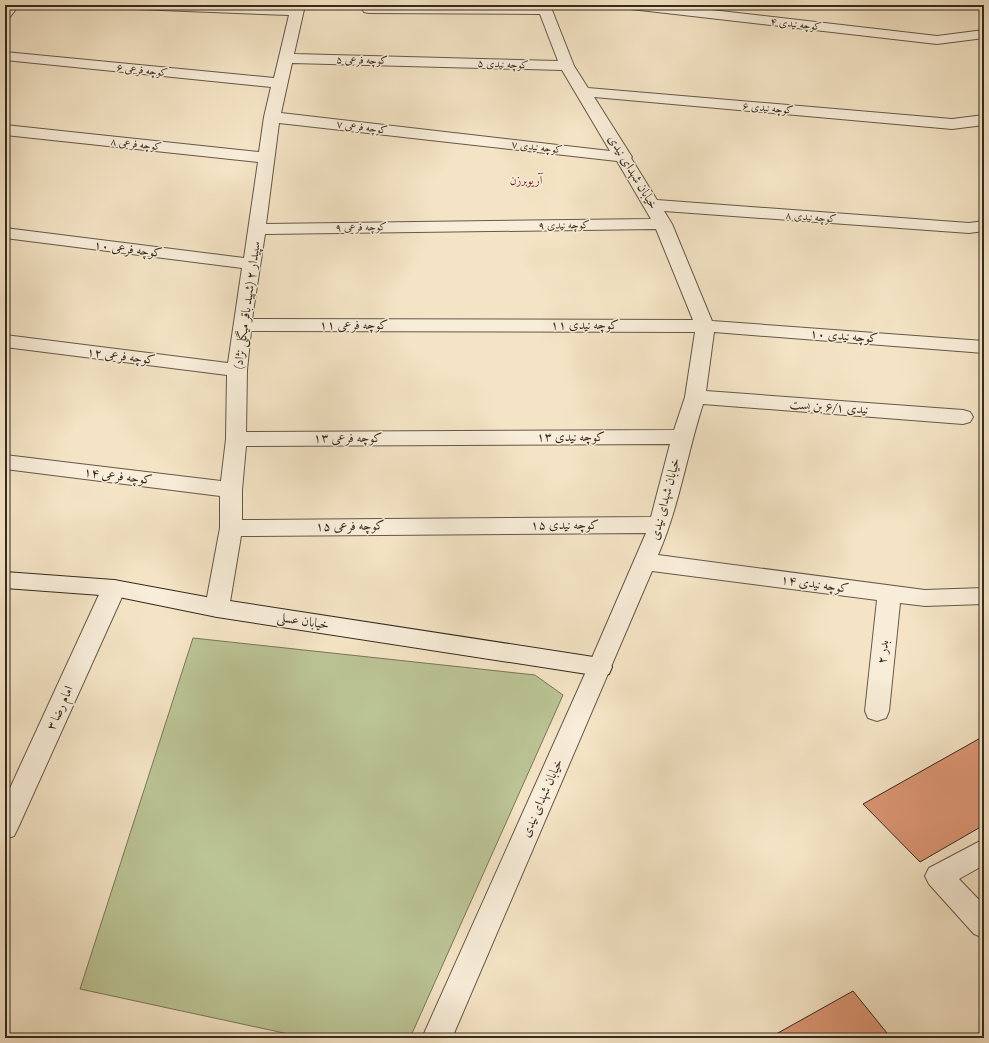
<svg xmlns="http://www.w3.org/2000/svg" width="989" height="1043" font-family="'IM FELL Double Pica',Amiri,serif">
<rect width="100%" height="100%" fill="#f4e4c5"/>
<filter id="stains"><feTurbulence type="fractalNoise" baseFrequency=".005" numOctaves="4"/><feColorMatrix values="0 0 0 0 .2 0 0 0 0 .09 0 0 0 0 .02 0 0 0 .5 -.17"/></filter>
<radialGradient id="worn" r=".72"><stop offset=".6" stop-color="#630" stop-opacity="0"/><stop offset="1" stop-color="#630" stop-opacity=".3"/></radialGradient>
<path fill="#bbc495" stroke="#78775a" d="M193 638 535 675 563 695 410 1038H307L80 989Z"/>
<g fill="#dc9674" stroke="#342a1e">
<path d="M984 736V825L920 862 863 804Z"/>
<path d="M853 991 891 1038H769Z"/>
</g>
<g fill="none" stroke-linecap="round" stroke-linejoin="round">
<defs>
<g id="street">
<path d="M5 5H19L10 17 5 18Z"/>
<path d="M128 5 291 7V5H305L294 54 558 61 540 14 369 13 364 12 362 9 368 5H552V10L574 66 588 88 952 119 984 115V125L952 129 594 97 632 157 631 158 657 200 969 223 984 221V231L969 233 664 211 672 224 712 321 984 341V353L714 332 706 391 963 410 970 412 973 417 970 422 963 424 703 404C687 454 679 507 658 555L925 590 984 588V604L925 606 900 603 889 711 886 718 877 721 868 718 865 711 877 600 652 571 452 1038H422L588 667 646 533 241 536 229 608 225 614 217 617 209 614 205 608 220 528V496L5 469V455L221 481 226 439 227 375 5 347V335L228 363 242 268 5 238V228L244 258 258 162 5 135V125L259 152 264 117 271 87 5 60V52L274 78 289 15 135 9 130 8ZM292 63 562 70 610 151 281 113ZM279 123 617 161 651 219 266 224ZM656 229 693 320 252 319 265 234ZM251 331 695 332 685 397 674 430 246 432 247 370ZM670 444 651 517 242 520V490L246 446Z"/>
<path d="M624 5H668L937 36 984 30V38L937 44 631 9 626 8Z"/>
<path d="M114 580 122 582 126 588 18 828 14 836 5 839V799L102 588 106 582Z"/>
<path d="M984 839V865L959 879 984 905V938L974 934 929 884 925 876 929 868Z"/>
</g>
<path id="secondary" d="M5 572 114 580 217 599 600 658 609 660 612 667 609 674 600 676 217 617 114 596 5 588Z"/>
</defs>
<use href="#street" stroke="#645848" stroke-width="2"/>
<use href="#secondary" stroke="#342a1e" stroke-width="2"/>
<use href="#street" fill="#f8edd9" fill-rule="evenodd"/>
<use href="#secondary" fill="#f8edd9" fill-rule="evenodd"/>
</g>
<g text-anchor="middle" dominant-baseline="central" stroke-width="3" stroke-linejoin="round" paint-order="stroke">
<g font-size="11" fill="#342a1e" stroke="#f8edd9">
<text transform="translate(796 24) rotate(6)">کوچه نیدی ۴</text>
<text transform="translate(362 60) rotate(1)">کوچه فرعی ۵</text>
<text transform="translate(503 64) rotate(2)">کوچه نیدی ۵</text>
<text transform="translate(142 70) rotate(6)">کوچه فرعی ۶</text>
<text transform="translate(768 108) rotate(5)">کوچه نیدی ۶</text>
<text transform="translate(362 127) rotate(7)">کوچه فرعی ۷</text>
<text transform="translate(136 144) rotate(6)">کوچه فرعی ۸</text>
<text transform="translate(537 147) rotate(6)">کوچه نیدی ۷</text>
<text transform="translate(811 217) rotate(4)">کوچه نیدی ۸</text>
<text transform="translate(564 225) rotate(-1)">کوچه نیدی ۹</text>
<text transform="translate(361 227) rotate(-1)">کوچه فرعی ۹</text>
</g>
<g font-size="12" fill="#7a1f14" stroke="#f8edd9">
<text x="526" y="180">آریو‌برزن</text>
</g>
<g font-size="13" fill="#342a1e" stroke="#f8edd9">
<text transform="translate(633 172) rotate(59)">خیابان شهدای نیدی</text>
<text transform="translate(128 249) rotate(7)">کوچه فرعی ۱۰</text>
<text transform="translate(247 305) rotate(-82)">سپیدار ۲ (شهید باقر میگلی نژاد)</text>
<text x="354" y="325">کوچه فرعی ۱۱</text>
<text x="585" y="325">کوچه نیدی ۱۱</text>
<text transform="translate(844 336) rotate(4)">کوچه نیدی ۱۰</text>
<text transform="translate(121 356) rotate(7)">کوچه فرعی ۱۲</text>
<text transform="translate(829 407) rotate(4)">نیدی ۶/۱ بن بست</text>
<text x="571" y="437">کوچه نیدی ۱۳</text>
<text x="348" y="438">کوچه فرعی ۱۳</text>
<text transform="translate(118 476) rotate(7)">کوچه فرعی ۱۴</text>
<text transform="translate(665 499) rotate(-75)">خیابان شهدای نیدی</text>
<text x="565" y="525">کوچه نیدی ۱۵</text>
<text transform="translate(350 526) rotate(-1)">کوچه فرعی ۱۵</text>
<text transform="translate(815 584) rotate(8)">کوچه نیدی ۱۴</text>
<text transform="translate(303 621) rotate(9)">خیابان عسلی</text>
<text transform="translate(883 652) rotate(-84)">بدر ۲</text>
<text transform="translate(60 708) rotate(-66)">امام رضا ۳</text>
<text transform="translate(542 798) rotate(-66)">خیابان شهدای نیدی</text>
</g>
</g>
<rect width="989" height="1043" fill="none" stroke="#f4e4c5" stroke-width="20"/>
<rect x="6" y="6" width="977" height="1031" fill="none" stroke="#342a1e" stroke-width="2"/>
<rect x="10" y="10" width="969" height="1023" fill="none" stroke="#342a1e"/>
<rect width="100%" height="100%" filter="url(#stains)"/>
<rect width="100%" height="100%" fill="url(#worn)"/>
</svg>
